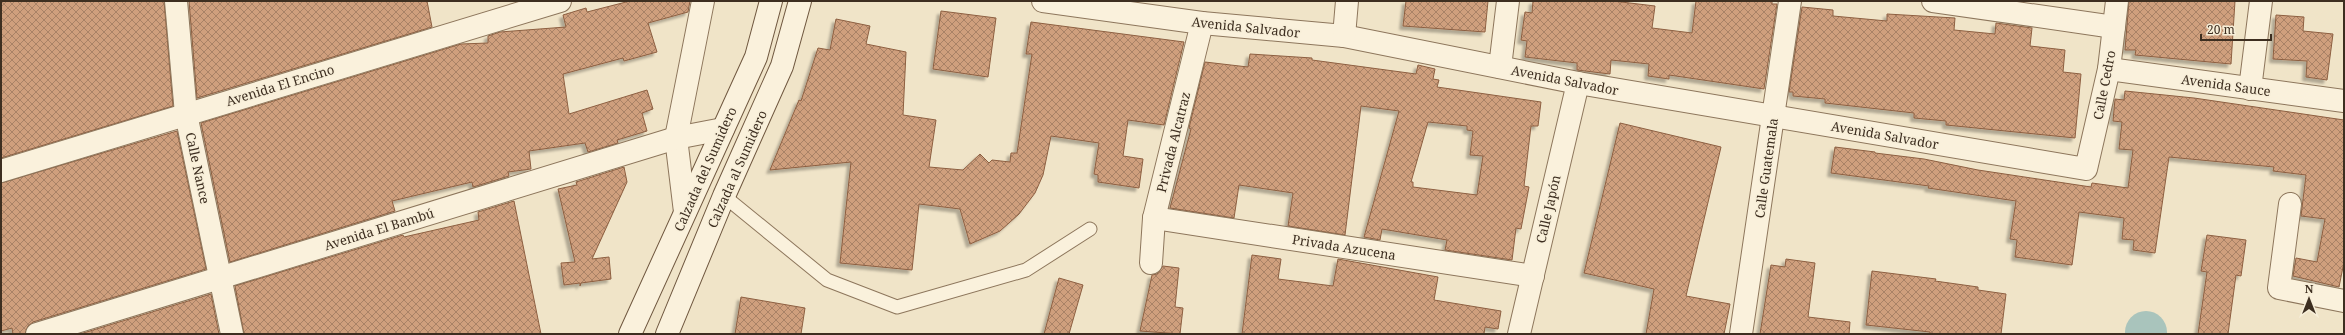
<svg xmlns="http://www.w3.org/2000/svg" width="2345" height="335" font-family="'Noto Serif',serif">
<defs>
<pattern id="building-cross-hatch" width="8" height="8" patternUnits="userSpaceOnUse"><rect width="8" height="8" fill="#cf9f7d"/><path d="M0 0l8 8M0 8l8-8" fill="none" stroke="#a98266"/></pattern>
<filter id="shadow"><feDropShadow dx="-3.5" dy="3.5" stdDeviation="1" flood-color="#0004"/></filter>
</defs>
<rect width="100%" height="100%" fill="#f0e4c8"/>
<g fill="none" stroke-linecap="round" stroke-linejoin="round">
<path stroke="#a9c4bc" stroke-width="42" d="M2146 334V332"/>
</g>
<g fill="url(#building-cross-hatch)" stroke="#8d5f41" fill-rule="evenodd" filter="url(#shadow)">
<path d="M1 1H164L173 106 1 158Z"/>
<path d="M189 1H427L432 27 197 98Z"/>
<path d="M630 1H690L688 12 648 23 657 52 624 61 623 58 563 74 569 114 647 90 653 109 642 113 647 131 617 140 618 143 588 152 585 143 529 151 531 169 508 172 509 176 473 187 472 182 392 201 395 211 230 262 201 123 461 44 488 43V36L500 32 566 27 563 15 586 8 587 12Z"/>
<path d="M1406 1H1488L1485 32 1403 26Z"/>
<path d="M1533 1H1613L1655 6 1652 28 1692 33 1696 1H1772V4H1777L1764 89 1669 75V79L1648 76 1649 64 1611 60 1610 74 1577 70V63L1525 57 1527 41 1521 40 1525 12 1532 13Z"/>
<path d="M2129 1H2235L2231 64 2135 55 2136 50H2125Z"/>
<path d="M1802 7 1833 10V16L1887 21V14L1955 18 1954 30 1995 34 1996 23 2032 28 2030 46 2065 50 2063 72 2081 74 2075 138 1946 125V121L1914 118V113L1825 103V99L1793 96V92H1789Z"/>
<path d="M941 11 996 18 988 77 933 69Z"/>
<path d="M2276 15 2304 17 2303 31 2333 34 2327 80 2306 77 2307 61 2273 59Z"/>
<path d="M836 19 870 26 866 44 906 52 903 115 936 120 929 167 963 170 980 154 989 163 992 160 1010 162 1011 153H1017L1032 54H1026L1031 22 1184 42 1164 125 1128 120 1123 156 1143 159 1139 188 1098 182V175L1094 174 1099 143 1051 136 1043 175 1035 193 1019 214 1000 231 970 244 960 209 919 204 912 270 840 263 851 162 770 170 799 100 801 101 818 48 830 50Z"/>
<path d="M1250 54 1312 58V60L1416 74 1418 65 1435 69 1433 79 1439 80 1437 87 1541 102 1538 126H1531L1524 186 1529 187 1521 229 1516 228 1512 260 1445 250 1447 240 1382 229 1380 240 1364 237 1399 111 1361 106 1345 235 1288 226 1293 193 1239 185 1234 218 1170 208 1191 129 1189 128 1205 62 1248 67ZM1428 122 1467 126V130L1473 131 1470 155 1483 156 1477 195 1413 187V182H1411Z"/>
<path d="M2125 91 2194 98 2344 120V262L2339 287 2293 276 2296 258 2317 262 2325 219 2301 216 2306 175 2273 171 2274 167 2169 157 2155 253 2133 250 2134 240 2122 239 2124 218 2079 212 2072 265 2015 257 2017 240 2010 239 2016 201 1928 188 1929 186 1831 173 1835 147 1875 152V153L1924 159 1978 170 2091 187 2092 183 2128 188 2133 150 2119 149 2122 122 2113 121 2115 99 2124 100Z"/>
<path d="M1620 123 1721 147 1686 296 1730 304 1724 334H1646L1654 289 1584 273Z"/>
<path d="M177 131 206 269 33 322 28 326 25 334H13L12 328 1 331V183Z"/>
<path d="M624 167 627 182 592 259 609 257 611 279 581 283 580 286V283L564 285 561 263 575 262 558 189 577 185 576 182Z"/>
<path d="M514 201 541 334H244L235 286 403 235 404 237 479 220 478 212Z"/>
<path d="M2207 235 2246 240 2241 276 2236 275 2228 334H2198L2207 272 2201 271Z"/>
<path d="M1252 255 1281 259 1278 279 1333 286 1338 259 1438 277 1434 300 1501 311 1498 329 1485 327 1484 334H1242Z"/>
<path d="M1786 259 1815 263 1808 317 1850 322 1849 334H1760L1771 265 1785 267Z"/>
<path d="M1163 266 1179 268 1175 307 1183 308 1180 334 1140 331 1152 275 1157 274Z"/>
<path d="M1872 271 1936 279 1935 281 1978 287V290L2006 294 2001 334H1930V332L1866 325Z"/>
<path d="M1059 278 1083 285 1069 334H1044Z"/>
<path d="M211 294 219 334H80Z"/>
<path d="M741 297 805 308 801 334H735Z"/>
</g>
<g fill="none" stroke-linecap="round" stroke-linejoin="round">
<defs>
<path id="service" d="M724 196 827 280 897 307 1026 270 1090 229"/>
<g id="minor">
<path d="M176 1 186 114 232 334"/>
<path d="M1043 1 1202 23 1344 36 1578 83 2086 169 2109 69 2117 1"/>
<path d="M1933 1 2114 27"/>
<path d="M1344 36 1347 1"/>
<path d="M1500 67 1508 1"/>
<path d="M2109 69 2344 101"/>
<path d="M2250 89 2261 1"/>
<path d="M1 171 560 1"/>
<path d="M2290 204 2279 288 2344 301"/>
<path d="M685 212 676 138 703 1"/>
<path d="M1154 218 1533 276"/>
<path d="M1151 263 1154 218 1202 23"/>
<path d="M37 334 676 138 723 129"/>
<path d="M1519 334 1578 83"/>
<path d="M1741 334 1790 1"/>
</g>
<g id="secondary">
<path d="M630 334 756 57 771 1"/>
<path d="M667 334 724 196 782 66 800 1"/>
</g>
</defs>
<use href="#service" stroke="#8d765c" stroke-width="15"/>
<use href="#minor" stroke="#8d765c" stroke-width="24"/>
<use href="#secondary" stroke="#6f573f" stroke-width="24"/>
<use href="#service" stroke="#faf1dc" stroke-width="13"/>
<use href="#minor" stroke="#faf1dc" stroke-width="22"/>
<use href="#secondary" stroke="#faf1dc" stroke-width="22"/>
</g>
<g text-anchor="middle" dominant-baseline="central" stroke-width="3" stroke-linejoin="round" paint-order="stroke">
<g font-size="13" fill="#3d2e20" stroke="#f7eed8">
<text transform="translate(1246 27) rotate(6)">Avenida Salvador</text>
<text transform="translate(1565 80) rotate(11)">Avenida Salvador</text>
<text transform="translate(280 85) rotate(-17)">Avenida El Encino</text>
<text transform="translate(2104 85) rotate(-79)">Calle Cedro</text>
<text transform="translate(2226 85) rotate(8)">Avenida Sauce</text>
<text transform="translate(1885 135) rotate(10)">Avenida Salvador</text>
<text transform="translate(1173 142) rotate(-76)">Privada Alcatraz</text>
<text transform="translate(198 168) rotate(78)">Calle Nance</text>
<text transform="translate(1766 168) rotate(-82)">Calle Guatemala</text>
<text transform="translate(705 169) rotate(-66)">Calzada del Sumidero</text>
<text transform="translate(737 169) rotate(-66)">Calzada al Sumidero</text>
<text transform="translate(1548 209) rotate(-77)">Calle Japón</text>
<text transform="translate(379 229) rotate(-17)">Avenida El Bambú</text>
<text transform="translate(1344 247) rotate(9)">Privada Azucena</text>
</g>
</g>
<rect width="2345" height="335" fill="none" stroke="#3d2e20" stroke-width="4"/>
<g transform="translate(2309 299)" stroke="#f7eed8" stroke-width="3" paint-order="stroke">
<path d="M0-3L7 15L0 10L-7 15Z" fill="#3d2e20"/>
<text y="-6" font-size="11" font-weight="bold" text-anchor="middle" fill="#3d2e20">N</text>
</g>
<path d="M2201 34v6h70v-6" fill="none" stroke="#3d2e20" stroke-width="2"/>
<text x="2207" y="34" font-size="12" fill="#3d2e20" stroke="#f7eed8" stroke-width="3" paint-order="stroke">20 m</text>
</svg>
